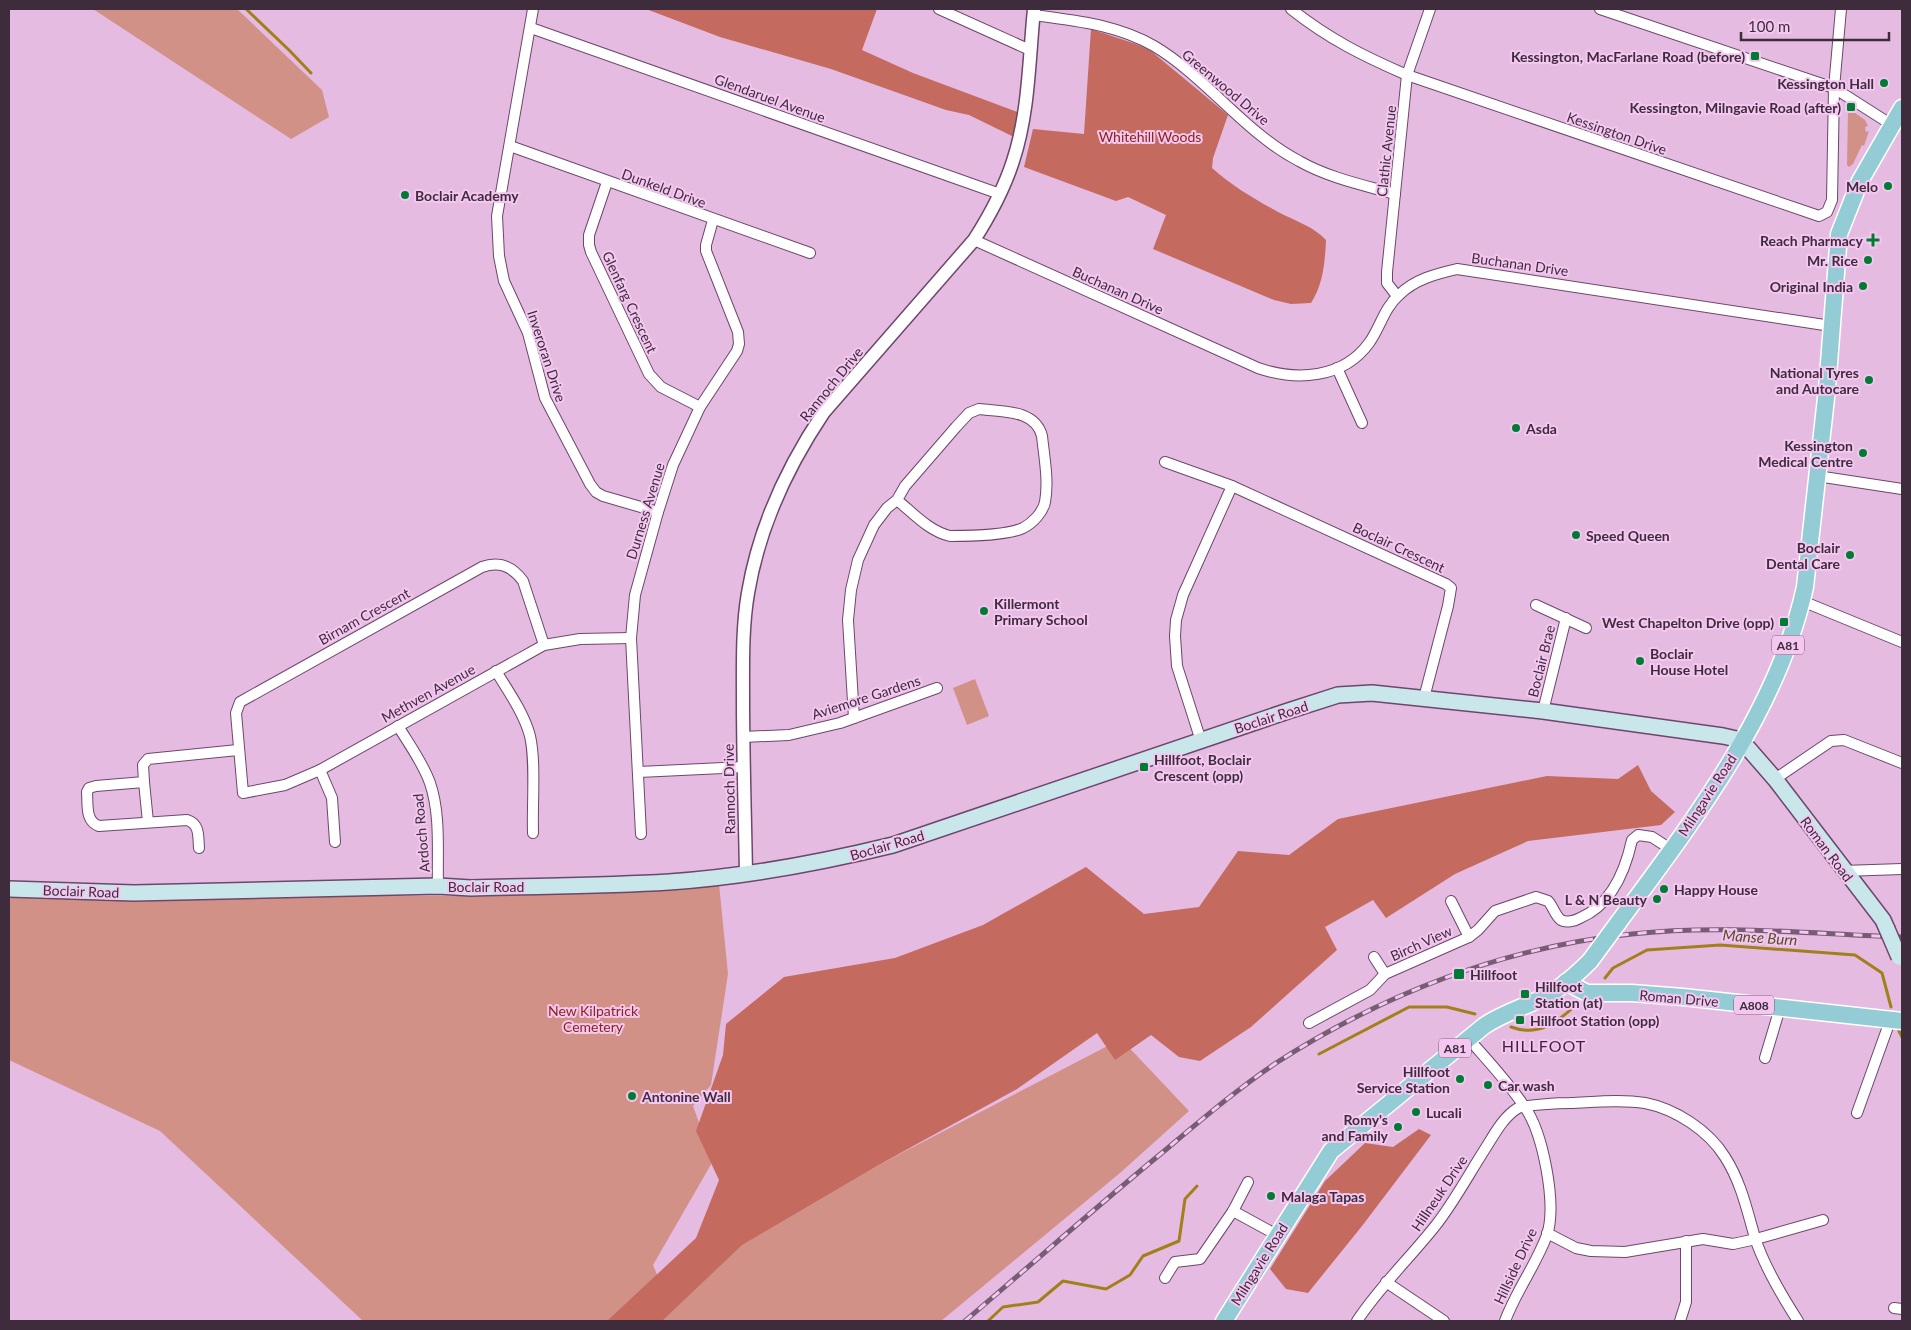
<svg xmlns="http://www.w3.org/2000/svg" width="1911" height="1330" font-family="Lato,sans-serif">
<rect width="100%" height="100%" fill="#e6bbe2"/>
<g fill="#d29187">
<path d="M93 9H237L322 90 329 117 291 139Z"/>
<path d="M1848 108 1865 120 1868 126 1865 127 1866 132 1869 131 1864 146 1862 145 1853 164 1849 167 1847 165Z"/>
<path d="M975 679 989 716 967 725 953 688Z"/>
<path d="M719 884 728 974 711 1085 693 1106 713 1161 653 1265 658 1277 732 1241 1121 1039 1189 1111 1120 1173 941 1321H363L160 1131 9 1060V896L241 895 465 896Z"/>
</g>
<g fill="#c46a5e">
<path d="M646 9H877L862 50 913 73 1020 113 1014 137 969 115 946 110 831 69 720 37Z"/>
<path d="M1091 29 1136 44 1151 51 1228 115 1213 158 1212 168C1232 186 1256 200 1280 213 1296 221 1314 227 1326 240 1325 262 1323 285 1311 303L1291 304 1274 300 1153 249 1166 215 1128 197 1116 201 1024 167 1033 129 1084 134Z"/>
<path d="M1638 765 1651 791 1675 812 1661 825 1528 841 1455 874 1386 918 1373 900 1325 927 1337 950 1251 1027 1200 1061 1179 1057 1151 1035 1115 1060 1097 1033 1017 1089 875 1167 742 1245 662 1321H607L696 1238 719 1180 696 1131 723 1055 726 1024 784 977 895 958 983 925 1086 867 1144 914 1199 907 1238 851 1289 855 1338 819 1547 776 1618 779Z"/>
<path d="M1419 1129 1431 1135 1362 1226 1308 1293 1286 1289 1270 1269 1325 1181 1365 1143 1393 1147Z"/>
</g>
<g fill="none" stroke-linecap="round" stroke-linejoin="round">
<g stroke="#a1801b" stroke-width="3">
<path d="M246 9 289 50 311 73"/>
<path d="M1605 978 1613 968 1647 950 1720 945 1855 955 1882 973 1891 1007"/>
<path d="M1511 1027C1538 1037 1556 1023 1575 1006"/>
<path d="M1899 1031 1902 1037"/>
<path d="M1319 1054 1409 1007H1447L1475 1014"/>
<path d="M988 1321 1003 1307 1038 1302 1063 1281 1106 1289 1130 1275 1143 1256 1179 1241 1185 1199 1197 1186"/>
</g>
<defs>
<g id="minor">
<path d="M533 9 497 216 499 256 504 281 528 333 545 398 590 484 596 492 603 496 658 512"/>
<path d="M939 9 1030 50"/>
<path d="M1291 9C1329 39 1363 56 1407 75L1819 216 1827 212 1832 200 1834 88 1841 9"/>
<path d="M1600 9 1834 88 1892 125"/>
<path d="M1034 15C1075 21 1116 24 1154 46 1205 76 1245 133 1299 161 1329 178 1363 185 1395 194"/>
<path d="M531 28 1000 194"/>
<path d="M510 146 810 253"/>
<path d="M607 182 589 235V245L591 252 649 374 661 387 700 407"/>
<path d="M974 240 1258 368C1296 381 1343 379 1369 343 1380 328 1384 308 1399 295 1415 279 1436 274 1457 269L1831 326"/>
<path d="M1397 296 1387 283V272L1407 75 1430 9"/>
<path d="M1337 368 1362 423"/>
<path d="M1165 462 1232 486 1446 584 1451 588 1448 606 1424 698"/>
<path d="M1817 476 1902 489"/>
<path d="M1802 601 1902 642"/>
<path d="M1536 605 1586 628"/>
<path d="M544 645 523 581C512 566 499 561 482 567L240 702 236 713 243 793 285 785 320 770 544 645 580 639 631 638"/>
<path d="M496 671C508 691 524 713 530 736 536 762 532 805 533 833"/>
<path d="M1543 711 1566 618"/>
<path d="M854 718 848 620 851 590 858 560 874 525 887 508 897 500 905 486 956 427 969 413 979 409C1002 412 1035 409 1042 436 1044 456 1049 481 1045 502 1043 512 1033 523 1023 528 1008 535 968 536 950 536 929 531 914 514 897 500"/>
<path d="M398 726C409 744 423 763 430 783 441 815 437 853 438 886"/>
<path d="M743 737 789 735 840 723 937 688"/>
<path d="M1201 741 1177 666 1175 636 1176 620 1183 595 1232 486"/>
<path d="M320 770 332 798 335 842"/>
<path d="M639 772 744 767"/>
<path d="M1775 779 1831 741 1844 740 1902 763"/>
<path d="M144 782 148 822"/>
<path d="M641 834 631 638 635 595 658 512 673 465 700 407 737 351 739 344 738 332 706 251V245L713 220"/>
<path d="M199 848C198 836 200 824 187 820L99 826C85 821 88 805 87 792L89 788 96 786 144 782 143 765 148 759 238 750"/>
<path d="M1843 871 1902 869"/>
<path d="M1451 901 1469 937"/>
<path d="M1374 957 1385 974"/>
<path d="M1309 1023 1370 990 1385 974 1469 937 1478 930 1495 911 1536 897 1548 901C1553 906 1555 916 1561 920 1566 923 1575 921 1580 918 1611 905 1625 872 1632 840L1638 835 1652 837 1672 850"/>
<path d="M1468 1038C1487 1060 1508 1082 1524 1106 1543 1132 1557 1204 1547 1235 1536 1265 1516 1291 1505 1321"/>
<path d="M1765 1058 1780 1008"/>
<path d="M1857 1113 1890 1021"/>
<path d="M1233 1211 1277 1235"/>
<path d="M1547 1233 1576 1248 1591 1251 1625 1252 1703 1239 1733 1244 1756 1239 1823 1220"/>
<path d="M1165 1278 1175 1262 1200 1259 1233 1211 1248 1182"/>
<path d="M1386 1282 1444 1321"/>
<path d="M1894 1308 1902 1309"/>
<path d="M1357 1321C1380 1286 1410 1258 1436 1225 1454 1202 1469 1174 1485 1149 1494 1135 1503 1117 1518 1108 1525 1105 1560 1103 1570 1103 1595 1102 1621 1099 1645 1103 1676 1109 1709 1131 1725 1157 1741 1182 1747 1210 1755 1238 1764 1266 1782 1296 1798 1321"/>
<path d="M1680 1321 1686 1302V1241"/>
</g>
<path id="tertiary" d="M746 874C745 816 743 757 743 699 743 664 742 628 748 593 759 527 787 467 824 412L974 240C990 215 1004 189 1013 161 1029 113 1029 59 1034 9"/>
<path id="secondary" d="M9 889 134 893 438 886 471 888C537 886 603 886 669 882 745 877 819 863 893 845L1288 711 1338 695 1372 693 1543 711 1723 736 1741 740 1775 779 1883 920 1887 929"/>
<g id="primary">
<path d="M1618 923C1692 823 1778 711 1805 587L1827 389 1839 234 1860 181 1902 108"/>
<path d="M1566 982 1587 993H1632L1683 997 1902 1021"/>
<path d="M1224 1321 1331 1151 1484 1026C1501 1014 1522 1008 1540 999 1558 991 1576 975 1590 961"/>
</g>
</defs>
<use href="#minor" stroke="#6c476a" stroke-width="12"/>
<use href="#tertiary" stroke="#6c476a" stroke-width="15"/>
<use href="#secondary" stroke="#6c476a" stroke-width="18"/>
<use href="#primary" stroke="#fff" stroke-width="19"/>
<use href="#minor" stroke="#fff" stroke-width="10"/>
<use href="#tertiary" stroke="#fff" stroke-width="12"/>
<use href="#secondary" stroke="#c9e6ea" stroke-width="15"/>
<use href="#primary" stroke="#94ccd5" stroke-width="16"/>
<defs>
<path id="rail" d="M965 1321C1031 1265 1096 1207 1163 1152 1200 1121 1236 1090 1276 1063 1383 994 1504 947 1632 934 1722 924 1812 934 1902 937"/>
</defs>
<use href="#rail" stroke="#775d74" stroke-width="5"/>
<use href="#rail" stroke="#f3c7f0" stroke-width="3" stroke-dasharray="9" stroke-linecap="butt"/>
<defs>
<path id="secondary-bridge" d="M1887 929 1899 957"/>
<path id="primary-bridge" d="M1590 961 1618 923"/>
</defs>
<use href="#secondary-bridge" stroke="#6c476a" stroke-width="18" stroke-linecap="butt"/>
<use href="#primary-bridge" stroke="#fff" stroke-width="19" stroke-linecap="butt"/>
<use href="#secondary-bridge" stroke="#c9e6ea" stroke-width="15"/>
<use href="#primary-bridge" stroke="#94ccd5" stroke-width="16"/>
</g>
<g fill="#007b33" stroke="#f3c7f0" stroke-width="2">
<rect x="1750" y="51" width="10" height="10" rx="2.5"/>
<circle cx="1884" cy="83" r="5"/>
<rect x="1846" y="102" width="10" height="10" rx="2.5"/>
<circle cx="1888" cy="186" r="5"/>
<circle cx="405" cy="195" r="5"/>
<path d="M1870.5 232.5h5v5h5v5h-5v5h-5v-5h-5v-5h5z"/>
<circle cx="1868" cy="260" r="5"/>
<circle cx="1863" cy="286" r="5"/>
<circle cx="1869" cy="380" r="5"/>
<circle cx="1516" cy="428" r="5"/>
<circle cx="1863" cy="453" r="5"/>
<circle cx="1576" cy="535" r="5"/>
<circle cx="1850" cy="555" r="5"/>
<circle cx="984" cy="611" r="5"/>
<rect x="1779" y="617" width="10" height="10" rx="2.5"/>
<circle cx="1640" cy="661" r="5"/>
<rect x="1139" y="762" width="10" height="10" rx="2.5"/>
<circle cx="1664" cy="889" r="5"/>
<circle cx="1657" cy="899" r="5"/>
<rect x="1453" y="968" width="12" height="12" rx="2.5"/>
<rect x="1520" y="989" width="10" height="10" rx="2.5"/>
<rect x="1515" y="1015" width="10" height="10" rx="2.5"/>
<circle cx="1460" cy="1079" r="5"/>
<circle cx="1488" cy="1085" r="5"/>
<circle cx="632" cy="1096" r="5"/>
<circle cx="1416" cy="1112" r="5"/>
<circle cx="1398" cy="1127" r="5"/>
<circle cx="1271" cy="1196" r="5"/>
</g>
<g text-anchor="middle" dominant-baseline="central" stroke-width="4" stroke-linejoin="round" paint-order="stroke">
<g fill="#f3c7f0" stroke="#745a72" stroke-width="1">
<rect x="1772" y="635.5" width="32" height="19" rx="4"/>
<rect x="1734" y="995.5" width="40" height="19" rx="4"/>
<rect x="1439" y="1038.5" width="32" height="19" rx="4"/>
</g>
<g font-size="12" font-weight="bold" fill="#3e2c3c">
<text x="1788" y="645">A81</text>
<text x="1754" y="1005">A808</text>
<text x="1455" y="1048">A81</text>
</g>
<g font-size="14" font-weight="bold" fill="#3e2c3c" stroke="#f3c7f0" text-anchor="end">
<text x="1745" y="56">Kessington, MacFarlane Road (before)</text>
<text x="1874" y="83">Kessington Hall</text>
<text x="1841" y="107">Kessington, Milngavie Road (after)</text>
<text x="1878" y="186">Melo</text>
<text x="415" y="195" text-anchor="start">Boclair Academy</text>
<text x="1863" y="240">Reach Pharmacy</text>
<text x="1858" y="260">Mr. Rice</text>
<text x="1853" y="286">Original India</text>
<text x="1859" y="372">National Tyres<tspan x="1859" dy="16">and Autocare</tspan></text>
<text x="1526" y="428" text-anchor="start">Asda</text>
<text x="1853" y="445">Kessington<tspan x="1853" dy="16">Medical Centre</tspan></text>
<text x="1586" y="535" text-anchor="start">Speed Queen</text>
<text x="1840" y="547">Boclair<tspan x="1840" dy="16">Dental Care</tspan></text>
<text x="994" y="603" text-anchor="start">Killermont<tspan x="994" dy="16">Primary School</tspan></text>
<text x="1774" y="622">West Chapelton Drive (opp)</text>
<text x="1650" y="653" text-anchor="start">Boclair<tspan x="1650" dy="16">House Hotel</tspan></text>
<text x="1154" y="759" text-anchor="start">Hillfoot, Boclair<tspan x="1154" dy="16">Crescent (opp)</tspan></text>
<text x="1674" y="889" text-anchor="start">Happy House</text>
<text x="1647" y="899">L &amp; N Beauty</text>
<text x="1470" y="974" text-anchor="start">Hillfoot</text>
<text x="1535" y="986" text-anchor="start">Hillfoot<tspan x="1535" dy="16">Station (at)</tspan></text>
<text x="1530" y="1020" text-anchor="start">Hillfoot Station (opp)</text>
<text x="1450" y="1071">Hillfoot<tspan x="1450" dy="16">Service Station</tspan></text>
<text x="1498" y="1085" text-anchor="start">Car wash</text>
<text x="642" y="1096" text-anchor="start">Antonine Wall</text>
<text x="1426" y="1112" text-anchor="start">Lucali</text>
<text x="1388" y="1119">Romy's<tspan x="1388" dy="16">and Family</tspan></text>
<text x="1281" y="1196" text-anchor="start">Malaga Tapas</text>
</g>
<g font-size="14" fill="#3e2c3c" stroke="#f3c7f0">
<text transform="translate(1226 87) rotate(40)">Greenwood Drive</text>
<text transform="translate(770 98) rotate(20)">Glendaruel Avenue</text>
<text transform="translate(1617 133) rotate(19)">Kessington Drive</text>
<text transform="translate(1386 151) rotate(-84)">Clathic Avenue</text>
<text transform="translate(664 188) rotate(20)">Dunkeld Drive</text>
<text transform="translate(1520 264) rotate(8)">Buchanan Drive</text>
<text transform="translate(1118 290) rotate(24)">Buchanan Drive</text>
<text transform="translate(630 302) rotate(65)">Glenfarg Crescent</text>
<text transform="translate(547 356) rotate(72)">Inveroran Drive</text>
<text transform="translate(831 384) rotate(-51)">Rannoch Drive</text>
<text transform="translate(645 511) rotate(-73)">Durness Avenue</text>
<text transform="translate(1399 547) rotate(25)">Boclair Crescent</text>
<text transform="translate(364 616) rotate(-29)">Birnam Crescent</text>
<text transform="translate(1541 661) rotate(-76)">Boclair Brae</text>
<text transform="translate(428 693) rotate(-29)">Methven Avenue</text>
<text transform="translate(866 697) rotate(-18)">Aviemore Gardens</text>
<text transform="translate(1271 717) rotate(-18)">Boclair Road</text>
<text transform="translate(729 789) rotate(-91)">Rannoch Drive</text>
<text transform="translate(1707 795) rotate(-57)">Milngavie Road</text>
<text transform="translate(421 833) rotate(-95)">Ardoch Road</text>
<text transform="translate(887 845) rotate(-16)">Boclair Road</text>
<text transform="translate(1827 849) rotate(53)">Roman Road</text>
<text x="486" y="886">Boclair Road</text>
<text transform="translate(81 891) rotate(2)">Boclair Road</text>
<text transform="translate(1421 943) rotate(-24)">Birch View</text>
<text transform="translate(1679 998) rotate(5)">Roman Drive</text>
<text transform="translate(1439 1193) rotate(-56)">Hillneuk Drive</text>
<text transform="translate(1259 1264) rotate(-58)">Milngavie Road</text>
<text transform="translate(1515 1266) rotate(-65)">Hillside Drive</text>
</g>
<g font-size="14" fill="#90221a" stroke="#f3c7f0">
<text x="1150" y="136">Whitehill Woods</text>
<text x="593" y="1010">New Kilpatrick<tspan x="593" dy="16">Cemetery</tspan></text>
</g>
<g font-size="15" font-style="italic" fill="#594b24" stroke="#f3c7f0">
<text transform="translate(1760 937) rotate(4)">Manse Burn</text>
</g>
<g font-size="16" letter-spacing="1" fill="#411f3f" stroke="#f3c7f0">
<text x="1544" y="1045">HILLFOOT</text>
</g>
</g>
<rect width="1911" height="1330" fill="none" stroke="#3e2c3c" stroke-width="20"/>
<path d="M1741 32v8h148v-8" fill="none" stroke="#3e2c3c" stroke-width="2.5"/>
<text x="1748" y="32" font-size="15" fill="#3e2c3c" stroke="#f3c7f0" stroke-width="4" paint-order="stroke">100 m</text>
</svg>
